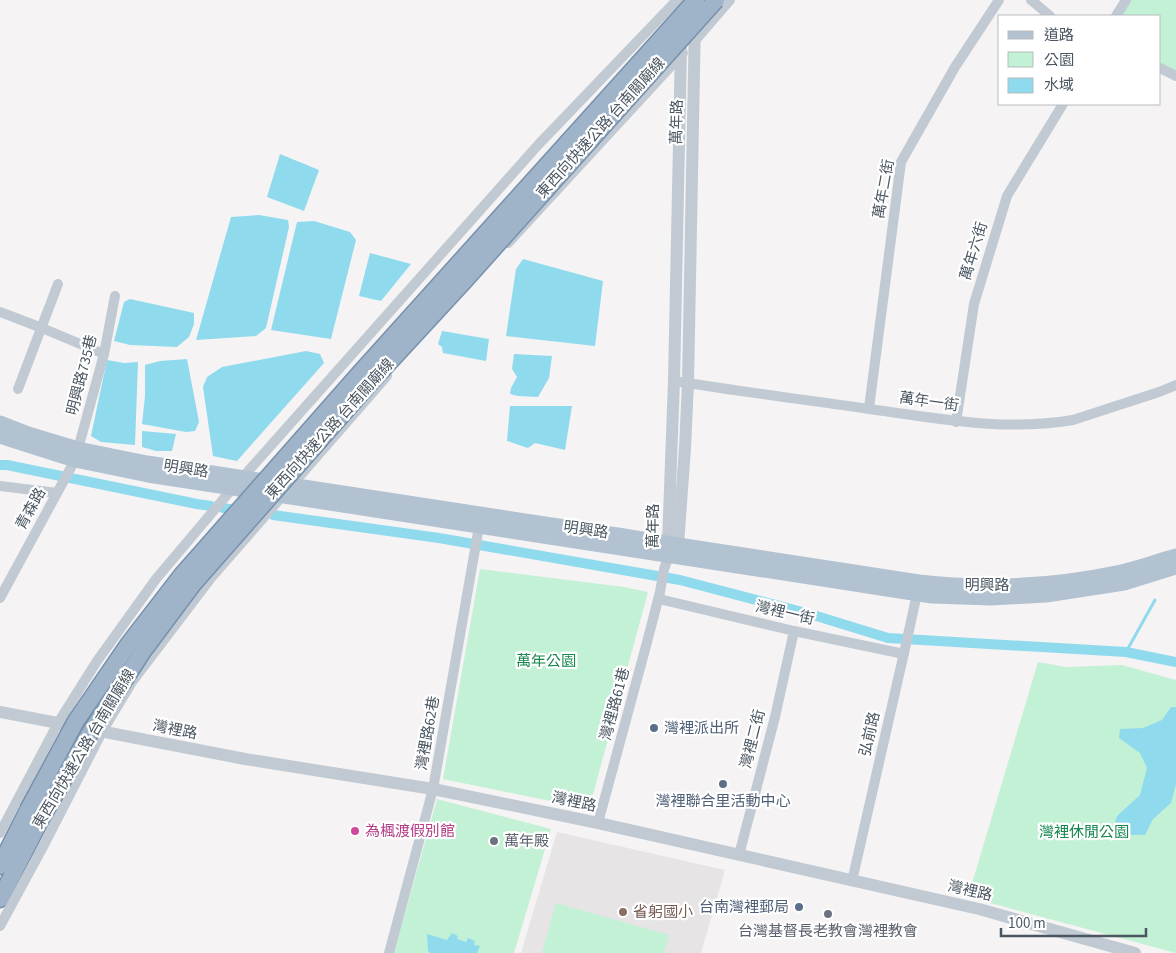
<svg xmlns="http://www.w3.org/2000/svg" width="1176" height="953" font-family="'Source Sans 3','Noto Sans TC',sans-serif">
<rect width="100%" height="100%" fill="#f5f3f3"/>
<path fill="#e6e4e5" d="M557 832 725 870 701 953H521Z"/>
<g fill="#c3f1d5">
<path d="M1126 0H1176V80L1160 72V16H1116Z"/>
<path d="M480 569 624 587 648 592 589 809 443 779Z"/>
<path d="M1038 662 1066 667 1122 665 1176 680V953L968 897Z"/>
<path d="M437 799 551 829 514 953H394Z"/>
<path d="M556 903 669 935 664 953H542Z"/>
</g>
<g fill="#90daee">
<path d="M280 154 319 170 304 211 267 197Z"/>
<path d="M259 215 288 220 289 227 266 328 256 336 196 340 231 217Z"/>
<path d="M314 221 350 232 356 240 331 339 271 330 297 222Z"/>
<path d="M370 253 411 264 381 301 359 296Z"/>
<path d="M523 259 603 281 595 346 506 336 516 269Z"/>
<path d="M130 299 194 313V324L189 337 177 347 130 345 114 341 124 302Z"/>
<path d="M442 331 489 339 486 361 443 353 442 347 438 344Z"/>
<path d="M306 351 320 354 324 363 237 461 213 456 203 387 207 377 222 367Z"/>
<path d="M514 354 552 356 549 378 538 397 518 396 510 394 511 388 517 377 512 369Z"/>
<path d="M187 359 199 422 195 431 186 432 142 424 145 396V365L160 361Z"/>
<path d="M107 360 124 363 138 362 135 445 101 442 91 436Z"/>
<path d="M510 406H572L565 450 535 443 528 448 507 441Z"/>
<path d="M142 431 176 434 172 451H156L142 447Z"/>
<path d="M1171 707H1176V784L1171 803 1153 819 1145 835H1131L1114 825 1117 816 1140 795 1147 768 1140 753 1119 738 1120 729 1143 728 1162 720Z"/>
<path d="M452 933 458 936 457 939 466 942 468 938 475 941 474 945 480 946 477 953H430L428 951 427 934 447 940Z"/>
</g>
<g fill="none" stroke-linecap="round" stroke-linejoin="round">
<path stroke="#90daee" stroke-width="3" d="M1126 652 1155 600"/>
<g stroke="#90daee" stroke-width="10">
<path d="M0 465H7L197 504 211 506"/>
<path d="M223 508 242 511"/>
<path d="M273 515 439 538 680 580 810 614 888 638 1126 652 1176 662"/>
</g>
<defs>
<g id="trunk">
<path d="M0 866 28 810"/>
<path d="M0 899 42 817"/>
</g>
</defs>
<use href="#trunk" stroke="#7690ad" stroke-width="19"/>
<g stroke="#c1cad2" stroke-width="10">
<path d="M1031 0 1050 16"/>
<path d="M1116 16 1126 0"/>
<path d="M693 43 730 0"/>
<path d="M1160 68 1176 76"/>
<path d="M508 243 683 53"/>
<path d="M0 312 42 328 104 354"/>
<path d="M681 382C744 392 806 400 869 409 938 418 1002 432 1073 420L1159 392 1176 385"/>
<path d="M18 389 58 284"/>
<path d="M869 408 901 162 955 67 999 0"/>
<path d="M956 422 974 304 1007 196 1063 104"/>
<path d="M0 486 57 493"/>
<path d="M0 598 75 460 104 354 115 296"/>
<path d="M659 599 794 631 904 654"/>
<path d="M598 823 646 646 660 592 664 569 669 556"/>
<path d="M0 833 58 723 97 661 156 579 226 496 538 145 677 0"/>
<path d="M739 855 775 717 794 631"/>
<path d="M852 881 904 653 917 594"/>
<path d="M0 926 45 843 102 732 132 682 211 578 387 376"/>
<path d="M389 953 433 789 480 521"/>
</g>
<g stroke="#c1cad2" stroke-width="12">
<path d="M672 552 678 545 685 448 688 383 695 19"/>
<path d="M668 553V543L674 381 682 0"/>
<path d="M0 712 245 759 433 789 598 823 979 909 1135 953"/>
</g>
<g stroke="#b3c2d1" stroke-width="15">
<path d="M0 423 28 434 78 449 147 463 624 536 678 545 919 582C987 590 1055 586 1121 572 1139 568 1158 561 1176 556"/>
<path d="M0 436 24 444 75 460 148 475 932 596 991 598 1046 595 1124 583 1176 567"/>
</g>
<use href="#trunk" stroke="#9fb4c9" stroke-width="16"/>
<defs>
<g id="trunk-bridge">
<path d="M28 810 76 721 128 645 182 575 360 373 696 0"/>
<path d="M42 817 90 733 143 651 193 584 370 383 465 280 716 0"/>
</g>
</defs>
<use href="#trunk-bridge" stroke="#7690ad" stroke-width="19" stroke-linecap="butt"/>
<use href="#trunk-bridge" stroke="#9fb4c9" stroke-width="16"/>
</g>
<g fill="#5c6f8a" stroke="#fff" stroke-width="2">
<circle cx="654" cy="728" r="5"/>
<circle cx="723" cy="784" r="5"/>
<circle cx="799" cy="907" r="5"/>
</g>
<circle fill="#d1479c" stroke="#fff" stroke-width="2" cx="355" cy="831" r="5"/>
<g fill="#6b7280" stroke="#fff" stroke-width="2">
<circle cx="494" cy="841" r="5"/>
<circle cx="828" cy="914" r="5"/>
</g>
<circle fill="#8d6e63" stroke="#fff" stroke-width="2" cx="623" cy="912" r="5"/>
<g text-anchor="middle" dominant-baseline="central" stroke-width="4.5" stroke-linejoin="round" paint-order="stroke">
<g font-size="15" fill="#4a5661" stroke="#fff">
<text transform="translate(677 122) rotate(-89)">萬年路</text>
<text transform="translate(601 128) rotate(-48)">東西向快速公路 台南關廟線</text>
<text transform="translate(884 189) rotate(-80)">萬年二街</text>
<text transform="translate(974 251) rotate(-73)">萬年六街</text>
<text transform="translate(82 375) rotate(-76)">明興路735巷</text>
<text transform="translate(929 402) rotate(8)">萬年一街</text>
<text transform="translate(330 429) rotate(-48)">東西向快速公路 台南關廟線</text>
<text transform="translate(186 469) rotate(9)">明興路</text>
<text transform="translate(31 509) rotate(-61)">青森路</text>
<text transform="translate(653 526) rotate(-90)">萬年路</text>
<text transform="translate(586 530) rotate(8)">明興路</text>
<text x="987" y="585">明興路</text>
<text transform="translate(785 613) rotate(13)">灣裡一街</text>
<text transform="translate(615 704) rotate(-75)">灣裡路61巷</text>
<text transform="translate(175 730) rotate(11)">灣裡路</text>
<text transform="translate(428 733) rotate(-80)">灣裡路62巷</text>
<text transform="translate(870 734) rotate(-77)">弘前路</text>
<text transform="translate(753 739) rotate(-76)">灣裡二街</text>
<text transform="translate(84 749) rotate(-59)">東西向快速公路 台南關廟線</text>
<text transform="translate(574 802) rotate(12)">灣裡路</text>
<text transform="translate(970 891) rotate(13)">灣裡路</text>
</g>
<g font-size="15" fill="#17864f" stroke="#fff">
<text x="546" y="661">萬年公園</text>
<text x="1084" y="832">灣裡休閒公園</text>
</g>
<g font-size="15" fill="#4e5e75" stroke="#fff" text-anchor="start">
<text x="664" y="728">灣裡派出所</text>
<text x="723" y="801" text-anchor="middle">灣裡聯合里活動中心</text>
<text x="789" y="907" text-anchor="end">台南灣裡郵局</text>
</g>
<g font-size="15" fill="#b23c85" stroke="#fff" text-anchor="start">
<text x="365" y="831">為楓渡假別館</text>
</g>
<g font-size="15" fill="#5b616d" stroke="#fff" text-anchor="start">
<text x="504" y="841">萬年殿</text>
<text x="828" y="931" text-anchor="middle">台灣基督長老教會灣裡教會</text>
</g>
<g font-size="15" fill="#785e54" stroke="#fff" text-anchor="start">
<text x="633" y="912">省躬國小</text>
</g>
</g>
<rect x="998" y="15" width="162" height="90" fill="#ffffff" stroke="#b7bbc0"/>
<rect x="1008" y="31" width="25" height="8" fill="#b3c2d1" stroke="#b7bbc0"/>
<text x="1044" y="40" font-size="15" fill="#4a5661">道路</text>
<rect x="1008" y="52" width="25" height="15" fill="#c3f1d5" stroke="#b7bbc0"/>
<text x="1044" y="65" font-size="15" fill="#4a5661">公園</text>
<rect x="1008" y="78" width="25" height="15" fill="#90daee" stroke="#b7bbc0"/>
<text x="1044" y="90" font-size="15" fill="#4a5661">水域</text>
<path d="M1001 928v8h145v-8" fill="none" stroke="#4a5661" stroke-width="2.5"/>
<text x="1008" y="928" font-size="15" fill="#4a5661" stroke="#ffffff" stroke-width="4" paint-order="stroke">100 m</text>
</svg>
